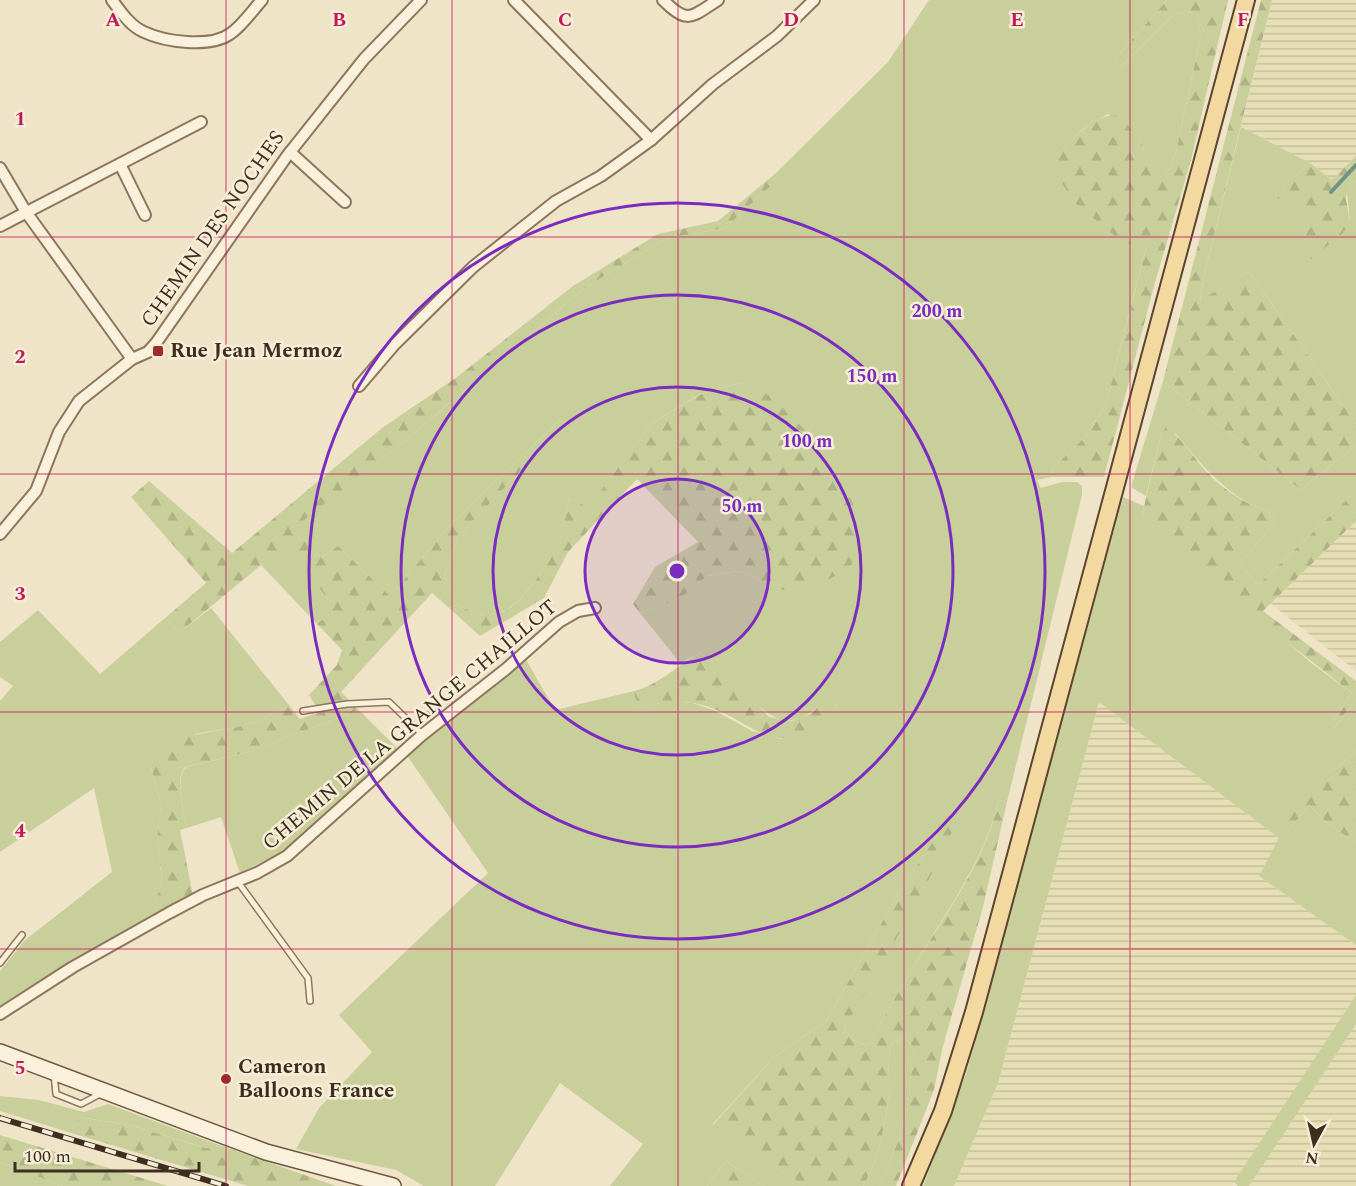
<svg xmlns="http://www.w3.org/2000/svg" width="1356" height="1186" font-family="Spectral,serif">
<defs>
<pattern id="farmland-rules" width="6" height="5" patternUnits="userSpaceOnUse" patternTransform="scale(1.5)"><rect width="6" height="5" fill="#e6deb5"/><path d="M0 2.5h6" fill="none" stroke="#c6bf9b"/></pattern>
<pattern id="forest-firs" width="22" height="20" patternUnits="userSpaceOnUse" patternTransform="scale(1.5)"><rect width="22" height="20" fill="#c9cf9b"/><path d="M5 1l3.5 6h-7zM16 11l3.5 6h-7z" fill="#aeb285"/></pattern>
</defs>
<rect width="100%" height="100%" fill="#f0e4c8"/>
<g fill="url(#farmland-rules)">
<path d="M1272 0H1356V156L1332 180 1310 163 1241 127Z"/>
<path d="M1356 521V671L1271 604Z"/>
<path d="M1099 702 1280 838 1259 876 1356 945V995L1232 1186H954L998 1083Z"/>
<path d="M1356 1024V1186H1249L1303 1102Z"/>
</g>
<g fill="#c9cf9b">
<path d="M929 0H1167L1114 60 1121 67 1174 14 1196 12 1201 35 1176 152 1167 174 1161 177 1138 138 1108 114 1083 129 1056 156 1146 247 1106 404 1086 436 1053 468 1051 477 1037 480 1041 488 1062 482H1077L1082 486V495L1007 802 999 800C983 863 946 912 914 966 898 992 883 1019 868 1046L853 1040 844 1029 962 811 956 806 897 896 826 1021 774 1057 713 1124 804 1186H764L726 1161 707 1186H610L643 1144 560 1083 495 1186H424L396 1170 296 1149 319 1108 372 1052 339 1015 488 873 406 754 525 658 555 710 634 691 637 707 674 701 692 703 714 710 752 731 782 739 837 705 825 700C791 734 773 721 743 692 729 679 715 666 701 653L680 663 640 613 678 599 707 576 739 571 781 590 861 544 847 515 740 383 700 394 652 423 588 509 569 497C566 511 565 525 561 539 558 549 548 561 542 570 522 602 497 632 458 604L449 608 440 600 451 587 444 577 458 537 564 425 560 420 450 525 390 596 338 546 322 558 294 527 410 437 583 289 665 239 725 228 778 178 776 173 888 62Z"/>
<path d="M1241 127 1310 163 1282 187C1304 224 1310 219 1350 222L1347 193 1356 180V424L1249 271 1200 302 1204 275Z"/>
<path d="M1163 381 1301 490 1356 445V491L1258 585 1239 564 1274 524 1275 514C1231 501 1204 468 1176 434L1161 435 1146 496 1131 487Z"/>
<path d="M1123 497 1144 506 1142 515 1310 662 1352 693 1330 725 1334 728 1356 699V750L1336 769 1325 773 1288 831 1309 805 1324 820 1356 844V945L1259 876 1279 838 1099 702 998 1083 954 1186H923L966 1074Z"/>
<path d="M287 547 329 600V615L317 624 261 565Z"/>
<path d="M211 608 289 705 262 720 237 727 195 734 151 767 161 805 157 837 162 881 150 919 0 1011V971L24 941 112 872 94 788 0 852V701L13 686 0 677V642L38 610 100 674 165 618 179 633Z"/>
<path d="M359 710 400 751 287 849 240 873 221 817 187 828C184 812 174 781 186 767L248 752Z"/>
<path d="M1356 995V1024L1249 1186H1238L1234 1182Z"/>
<path d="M905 1038 912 1045C913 1100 903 1137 879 1186H863C877 1165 887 1119 889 1093 890 1075 886 1060 892 1043Z"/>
<path d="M0 1096 39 1100 84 1112 108 1104 222 1146 207 1148 129 1125 80 1117 71 1133 0 1111Z"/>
<path d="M0 1162 63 1186H0Z"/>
</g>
<g fill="url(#forest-firs)">
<path d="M1167 0H1228L1191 160 1154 286 1104 477H1051L1053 468 1086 436 1106 404 1146 248 1122 242 1073 201 1056 173V156C1074 138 1094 113 1120 115L1138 138 1161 176 1167 174 1176 152 1201 35 1196 12 1174 14 1121 67 1114 60Z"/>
<path d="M1261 0H1272L1204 275 1200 301 1249 271 1356 424V445L1301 490 1163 381Z"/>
<path d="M1356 156V180L1347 193 1346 199 1350 222 1342 234 1311 259 1294 238 1307 218 1276 197 1282 187 1310 163 1332 180Z"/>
<path d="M776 173 779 178 725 228 665 239 583 289 410 437 295 527 322 558 338 546 390 596 450 525 560 420 564 425 458 537 444 577 451 587 440 600 432 593 341 692 359 710 248 752 185 767C174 781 184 812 187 828L180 830 193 895 150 919 145 905 156 900 162 881 157 837 161 805 151 767 157 750 171 739 237 727 262 720 289 705 300 719 320 712 309 695 337 665 342 650 317 624 329 615V600L287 548 261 565 179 633 165 618 206 583 131 497 149 481 232 553 382 428 457 377 573 286 658 234 718 221Z"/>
<path d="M740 383 771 396 805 430 855 501 847 515 861 544 850 568 814 587 781 590 739 571 707 576 679 599 640 613 633 604 655 567 698 542 637 479 568 552 544 598 480 636 449 608 458 604C498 632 522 602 542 570 548 560 558 549 561 538 565 525 566 510 569 497L588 508 652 423 701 394Z"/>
<path d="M1166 427C1182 438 1192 455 1204 469 1222 490 1249 506 1275 514L1274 524 1239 564 1258 585 1356 491V521L1263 611 1356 681V699L1333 729 1330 725 1352 693 1232 599 1142 515 1161 435Z"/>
<path d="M701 653 741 687 769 717 792 721 812 713 825 699 837 705C770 774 760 716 693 703 674 699 655 705 637 707L634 691C659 685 677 665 701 653Z"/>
<path d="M1356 750V844L1324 820 1309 805 1288 831 1282 826 1325 773 1336 769Z"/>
<path d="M999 800 1007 802 983 907 943 1046 934 1090 896 1186H879C903 1137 913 1100 912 1045L905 1038 892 1043C886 1060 890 1075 889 1093 887 1119 877 1165 863 1186H804L713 1125 774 1057 826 1021 897 896 956 806 963 810 919 899 844 1029 853 1040 868 1046C883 1019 898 992 914 966 947 912 984 863 999 800Z"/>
<path d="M79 1117 129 1125 206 1148 222 1146 336 1186H248L71 1133Z"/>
<path d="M0 1135 168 1186H63L0 1162Z"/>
<path d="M726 1161 764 1186H707Z"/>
</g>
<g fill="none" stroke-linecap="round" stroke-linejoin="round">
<path stroke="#6f938a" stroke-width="4" d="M1331 192 1356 165"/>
<defs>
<g id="service">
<path d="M303 711 347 704 389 702 422 734"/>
<path d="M238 882 308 978 310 1001"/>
<path d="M0 963 22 935"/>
<path d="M54 1074 56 1094 81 1104 100 1094"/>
</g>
<g id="minor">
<path d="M112 0C121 12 130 26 144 32 165 42 210 48 230 34 242 26 252 11 262 0"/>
<path d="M514 0 651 140"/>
<path d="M663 0C688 25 691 17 718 0"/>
<path d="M290 152 345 202"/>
<path d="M120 164 145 215"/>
<path d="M0 168 26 212 132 359"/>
<path d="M0 226 201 122"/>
<path d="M359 386 394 345 473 267 556 201 601 176 651 140 713 84 777 36 814 0"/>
<path d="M0 534 36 491 59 432 79 401 132 359 148 352 156 343 287 156 364 59 421 0"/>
<path d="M0 1014 73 967 169 913 203 895 257 873 287 856 422 735 506 669 559 622 578 611 595 608"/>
</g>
<path id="secondary" d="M0 1052 266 1152 393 1186"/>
<path id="primary" d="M911 1186 943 1111 974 1012 1246 0"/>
</defs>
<use href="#service" stroke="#8d765c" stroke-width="8"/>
<use href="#minor" stroke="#8d765c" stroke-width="14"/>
<use href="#secondary" stroke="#6f573f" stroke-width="18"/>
<use href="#primary" stroke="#5b4430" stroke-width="20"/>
<use href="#service" stroke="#faf1dc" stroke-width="5"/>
<use href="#minor" stroke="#faf1dc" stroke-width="10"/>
<use href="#secondary" stroke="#faf1dc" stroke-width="15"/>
<use href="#primary" stroke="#f3d9a0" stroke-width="16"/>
<defs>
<path id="rail" d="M0 1118 226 1186"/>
</defs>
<use href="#rail" stroke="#3d2e20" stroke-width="6"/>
<use href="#rail" stroke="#f7eed8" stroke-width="4" stroke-dasharray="11" stroke-linecap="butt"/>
</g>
<path fill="none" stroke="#c2185b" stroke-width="1.5" stroke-opacity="0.55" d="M226 0V1186M452 0V1186M678 0V1186M904 0V1186M1130 0V1186M0 237H1356M0 474H1356M0 712H1356M0 949H1356"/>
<circle cx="677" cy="571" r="92" fill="#7b2cbf" fill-opacity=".12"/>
<g fill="none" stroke="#7b2cbf" stroke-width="3">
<circle cx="677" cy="571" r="92"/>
<circle cx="677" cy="571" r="184"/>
<circle cx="677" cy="571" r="276"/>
<circle cx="677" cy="571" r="368"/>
</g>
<g fill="#9e2a2b" stroke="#f7eed8" stroke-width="2">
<rect x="152" y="345" width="12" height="12" rx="3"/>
<circle cx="226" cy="1079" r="6"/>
</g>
<g text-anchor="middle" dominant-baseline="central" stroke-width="5" stroke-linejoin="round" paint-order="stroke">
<g font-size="21" fill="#3d2e20" stroke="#f7eed8">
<text transform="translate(213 229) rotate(-55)">CHEMIN DES NOCHES</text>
<text transform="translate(410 725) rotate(-40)">CHEMIN DE LA GRANGE CHAILLOT</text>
</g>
<g font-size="21" font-weight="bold" fill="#3d2e20" stroke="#f7eed8" text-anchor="start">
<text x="170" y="351">Rue Jean Mermoz</text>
<text x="238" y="1067">Cameron<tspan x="238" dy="24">Balloons France</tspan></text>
</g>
</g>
<g font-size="20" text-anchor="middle" font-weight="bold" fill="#c2185b" stroke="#f7eed8" stroke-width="5" stroke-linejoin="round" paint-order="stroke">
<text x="113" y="26">A</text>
<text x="339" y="26">B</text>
<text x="565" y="26">C</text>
<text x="791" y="26">D</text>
<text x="1017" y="26">E</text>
<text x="1243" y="26">F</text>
<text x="20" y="125">1</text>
<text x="20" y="363">2</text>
<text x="20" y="600">3</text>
<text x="20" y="837">4</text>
<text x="20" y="1074">5</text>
</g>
<circle cx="677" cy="571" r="9" fill="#7b2cbf" stroke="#f7eed8" stroke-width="3"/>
<g font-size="18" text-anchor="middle" font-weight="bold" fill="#7b2cbf" stroke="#f7eed8" stroke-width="5" stroke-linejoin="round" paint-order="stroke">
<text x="937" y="317">200 m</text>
<text x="872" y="382">150 m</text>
<text x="807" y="447">100 m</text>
<text x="742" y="512">50 m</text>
</g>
<g transform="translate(1314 1144) rotate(188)" stroke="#f7eed8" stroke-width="4.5" paint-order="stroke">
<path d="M0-4.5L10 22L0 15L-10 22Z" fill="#3d2e20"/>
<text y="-9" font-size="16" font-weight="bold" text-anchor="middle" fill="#3d2e20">N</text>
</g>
<path d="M15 1162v9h184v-9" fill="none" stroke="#3d2e20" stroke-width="3"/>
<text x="24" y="1162" font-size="18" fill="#3d2e20" stroke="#f7eed8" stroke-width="4.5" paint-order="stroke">100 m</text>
</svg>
